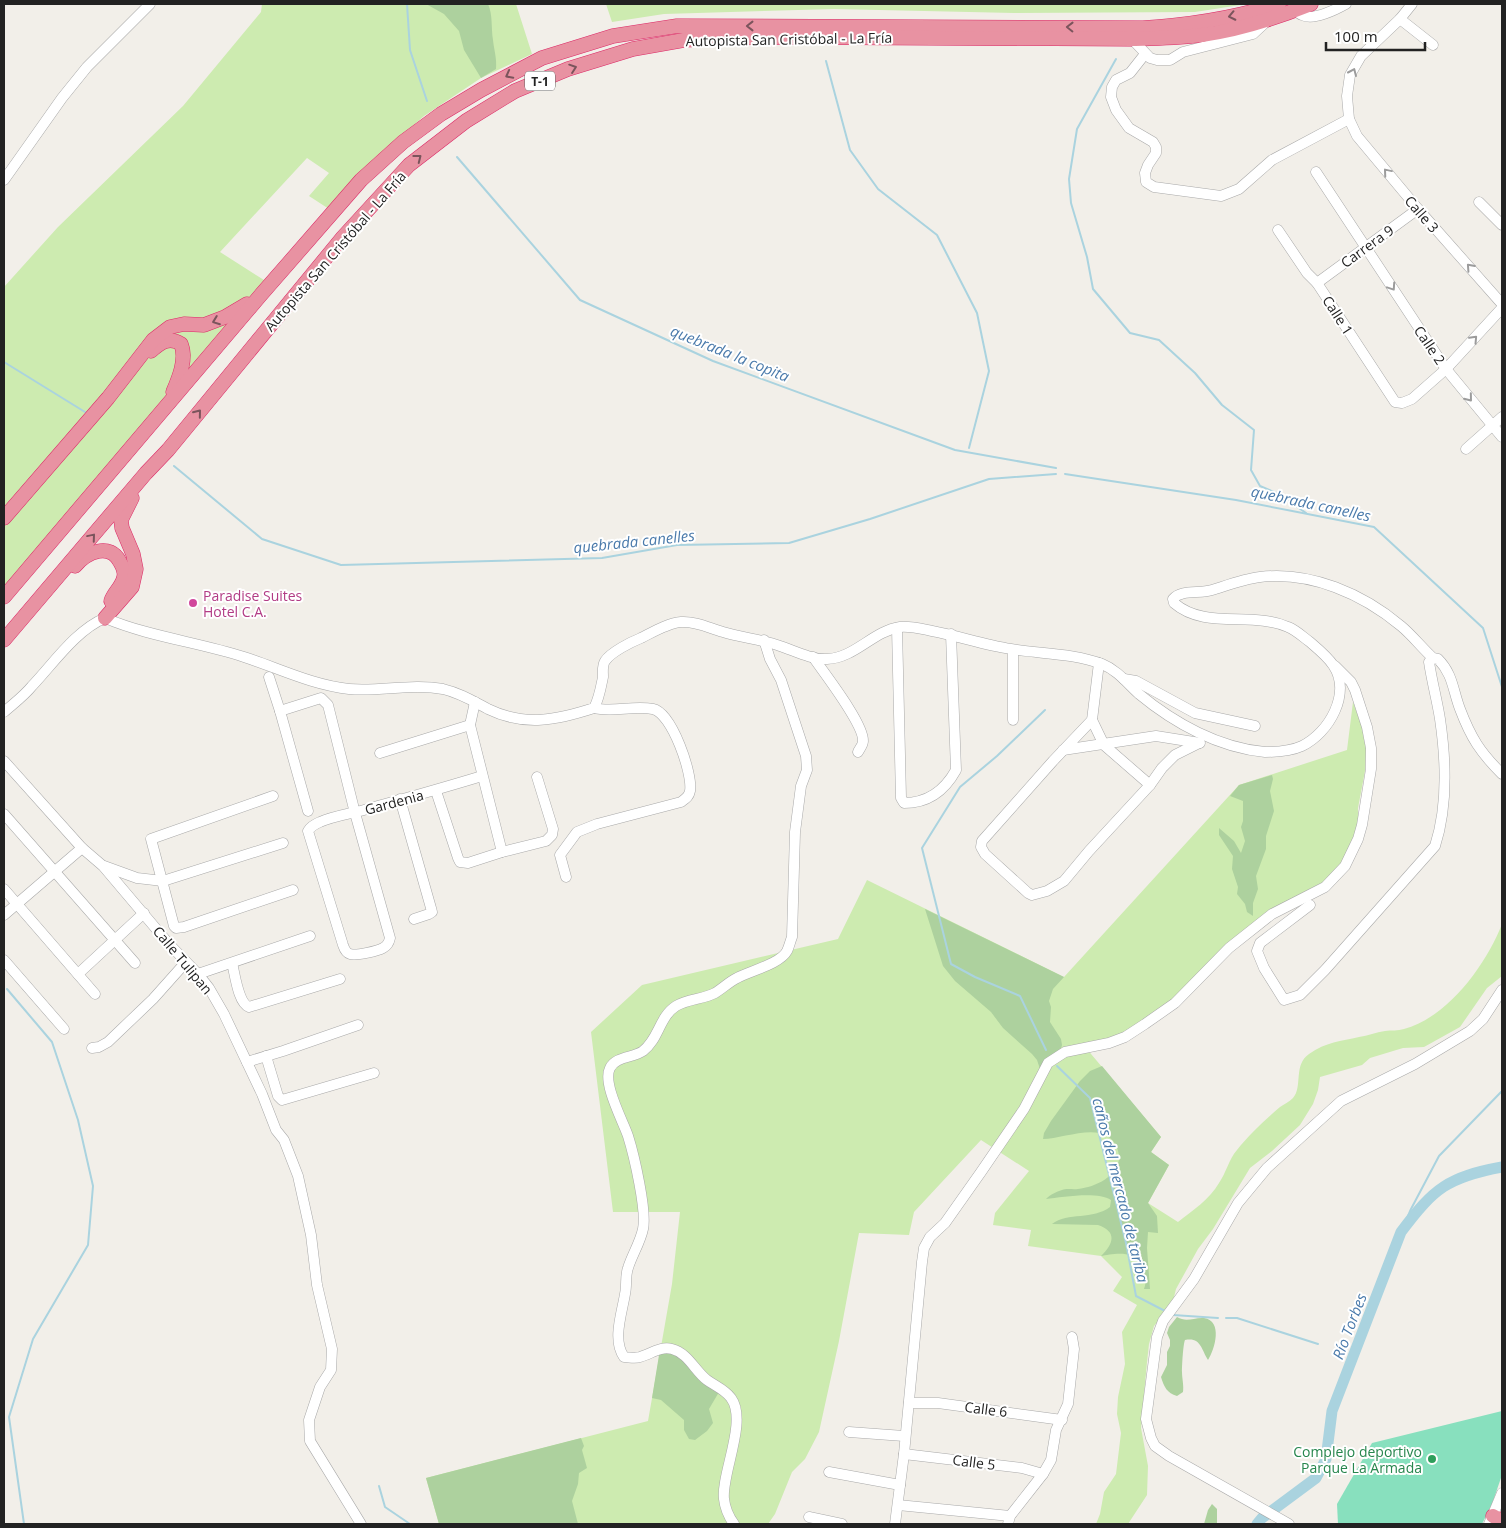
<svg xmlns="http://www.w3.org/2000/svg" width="1506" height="1528" font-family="'Open Sans',sans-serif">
<rect width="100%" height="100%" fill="#f2efe9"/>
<g fill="#cdebb0">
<path d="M262 4H516L532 54 481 78 424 116 366 167 329 209 309 196 329 173 307 158 220 252 264 280 259 297 4 597V287L58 227 183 106 261 12Z"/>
<path d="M606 4H1247L1195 12 1014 13 834 9 664 14 612 22Z"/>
<path d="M1353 702 1362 727 1366 748 1365 771 1358 808V824L1351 858 1341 871 1272 914 1145 1024 1086 1048 1161 1137 1151 1152 1169 1165 1148 1203 1178 1222C1192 1211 1210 1199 1219 1183 1226 1173 1229 1159 1237 1150 1249 1135 1265 1120 1280 1107 1284 1104 1289 1102 1293 1098 1303 1087 1293 1065 1309 1054 1326 1042 1341 1041 1359 1037 1368 1036 1376 1032 1385 1031 1391 1030 1398 1031 1404 1029 1448 1017 1486 965 1502 924V976L1487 988 1460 1027 1424 1047 1403 1048 1370 1058 1362 1065 1320 1077 1318 1090 1313 1104 1300 1125 1272 1151 1250 1168 1213 1229 1198 1249 1176 1289 1172 1305 1154 1326 1149 1344 1147 1362 1141 1428 1148 1466 1147 1495 1128 1524H1096L1100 1514 1104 1492 1116 1474 1121 1433 1117 1414 1118 1397 1125 1364 1122 1332 1137 1305 1113 1291 1122 1277 1101 1256 1028 1246 1031 1230 993 1225 995 1213 1029 1171 981 1140 914 1212 909 1235 859 1233 839 1341 819 1432 805 1459 792 1472 775 1514 768 1524H439L426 1478 648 1421 672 1284 680 1212H613L591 1032 642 985 838 939 867 880 1064 977 1239 785 1347 750Z"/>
</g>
<g fill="#add19e">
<path d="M426 4H488C493 15 491 28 493 40 494 50 497 58 496 69L481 78 464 50 459 31 444 14Z"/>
<path d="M1272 775 1273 779 1270 791 1274 811 1266 836V849L1256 876 1258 889 1253 903V916L1247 912 1245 904 1237 894 1238 887 1232 869 1233 856 1219 835V828L1234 841 1241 853 1245 841 1241 827 1243 821V801L1230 796 1239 785Z"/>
<path d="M925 909 1064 977 1053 989 1049 1001 1051 1007 1050 1022 1061 1039 1062 1045 1060 1052 1041 1072 1037 1060 1032 1054 1003 1028 991 1012 955 981 943 966Z"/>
<path d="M1102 1066 1161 1137 1151 1152 1169 1165 1148 1203 1157 1216 1158 1233 1148 1232 1147 1248 1150 1289H1144C1147 1281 1145 1277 1141 1270 1140 1267 1140 1264 1139 1262 1133 1250 1111 1254 1101 1256 1113 1244 1118 1232 1098 1225L1052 1224C1068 1212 1093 1220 1110 1207L1111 1200C1098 1191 1062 1197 1046 1199 1051 1194 1056 1192 1062 1190 1067 1188 1073 1190 1078 1189 1098 1187 1127 1172 1117 1148 1106 1119 1065 1139 1043 1139L1044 1133 1051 1121 1080 1081 1090 1071Z"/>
<path d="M1177 1317C1187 1323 1194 1317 1204 1318 1223 1321 1215 1349 1208 1360 1201 1349 1201 1337 1185 1340 1183 1345 1182 1366 1182 1372 1182 1379 1184 1385 1183 1392L1177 1396C1167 1393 1164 1387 1161 1377L1167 1365V1352L1170 1346V1340L1167 1333 1169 1327Z"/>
<path d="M660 1349H673L719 1392 709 1409 713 1423 707 1431 695 1440 689 1439 684 1430V1420L661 1400 652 1398Z"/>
<path d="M581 1438 584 1446 582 1450 587 1468 579 1473 578 1484 572 1501 578 1524H439L426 1478Z"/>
<path d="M1212 1504 1217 1509V1524H1204L1208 1510Z"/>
</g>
<path fill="#88e0be" d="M1502 1411V1475L1492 1504 1482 1524H1338L1337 1504 1372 1443Z"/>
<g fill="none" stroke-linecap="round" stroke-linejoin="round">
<g stroke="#aad3df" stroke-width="2">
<path d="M407 4 410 50 427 101"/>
<path d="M1116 59 1077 129 1069 179 1071 203 1087 257 1093 289 1130 333 1159 340 1195 373 1222 405 1254 430 1251 470 1260 486 1279 494 1306 513"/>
<path d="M826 61 850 150 878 189 937 235 977 313 989 371 969 448"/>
<path d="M457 157 580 300 713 361 955 450 1056 468"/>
<path d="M4 362 85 412"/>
<path d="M174 466 262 539 341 565 602 558 677 545 789 543 870 519 989 479 1056 474"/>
<path d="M1065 474 1236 500 1374 527 1483 628 1502 687"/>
<path d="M1045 710 997 756 960 787 922 848 951 964 975 977 1020 996 1046 1050"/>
<path d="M7 989 52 1042 78 1120 93 1186 88 1245 33 1339 9 1417 24 1524"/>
<path d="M1057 1066 1090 1098 1126 1243 1136 1296 1165 1311"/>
<path d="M1401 1232 1411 1209 1439 1156 1502 1091"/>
<path d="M1173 1315 1218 1318"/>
<path d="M1226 1318H1237L1318 1344"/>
<path d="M379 1486 385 1507 410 1524"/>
</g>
<path stroke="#aad3df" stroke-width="11" d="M1257 1524 1262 1518 1316 1478 1326 1459 1332 1411 1401 1232C1434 1188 1448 1177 1502 1167"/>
<defs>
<g id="minor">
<path d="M1412 4 1400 19 1361 56 1350 75 1347 96 1349 119 1357 136 1418 209 1502 304"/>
<path d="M1295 10C1297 12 1299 14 1302 15 1313 21 1337 9 1346 4"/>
<path d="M1400 19 1433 45"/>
<path d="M1132 39 1150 58 1157 60H1170L1183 52 1253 34 1267 21"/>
<path d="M1145 54 1130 73 1116 80 1112 87 1111 97 1116 110 1129 128 1153 142 1156 147V153L1148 165 1145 173 1146 182 1154 187 1221 196 1239 189 1272 160 1349 119"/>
<path d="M1316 172 1446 369 1502 437"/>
<path d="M4 180 62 98 87 67 150 4"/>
<path d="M1479 202 1502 225"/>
<path d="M1278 230 1307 273 1317 283 1395 402 1402 403 1412 399 1446 369 1502 308"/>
<path d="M1317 283 1418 209"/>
<path d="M1466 449 1502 417"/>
<path d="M897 628 901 798 904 803C928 803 945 790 956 770L951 634"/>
<path d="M813 657C824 673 864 724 863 741 863 745 860 748 858 752"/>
<path d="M1099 663 1092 720 1053 761 982 841 981 847 985 854 1028 893 1032 895 1047 891 1064 881 1089 851 1150 785 1162 768 1175 755 1199 743"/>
<path d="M269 677 280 711"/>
<path d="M1124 679 1136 681 1195 713 1255 726"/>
<path d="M475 702 470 725 502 852"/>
<path d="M4 712C13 704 24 696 32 686 53 664 76 630 105 618 150 637 198 642 244 657 278 668 312 685 349 689 380 692 412 683 443 689 460 693 473 701 488 709 525 727 557 720 594 708 599 699 601 687 603 677 603 671 602 666 605 661 611 652 631 642 641 638 653 632 668 623 681 622 696 621 709 628 723 632 742 638 761 639 780 646 795 651 812 660 827 659 855 658 873 631 900 627 911 626 922 629 932 631 959 636 984 645 1011 649 1041 654 1073 653 1102 664 1117 670 1127 683 1139 694 1174 723 1219 748 1265 752 1277 752 1291 751 1302 746 1329 733 1352 693 1333 665 1328 657 1317 648 1310 642 1303 637 1296 630 1288 627 1252 611 1205 630 1174 603L1173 599C1181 589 1200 594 1212 590 1228 585 1244 579 1260 577 1311 571 1363 594 1401 626 1412 635 1422 648 1433 658L1438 659C1453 674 1453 691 1460 709 1471 738 1480 752 1502 774"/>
<path d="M1013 720V650"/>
<path d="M1092 720 1104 745 1150 785"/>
<path d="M1063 750 1156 736 1200 743"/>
<path d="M380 753 470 725"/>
<path d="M4 761 82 848 103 866 169 944 198 974 209 988 224 1014 262 1094 276 1130 284 1140 298 1176 311 1235 317 1285 332 1349 331 1370 320 1387 309 1420 310 1441 361 1524"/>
<path d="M436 791 458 858 460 862 468 863 502 852 546 841 552 835 553 829 537 777"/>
<path d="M273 796 151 839 174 926 176 928 184 927 293 890"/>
<path d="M400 799 431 908 432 912 429 914 414 919"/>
<path d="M308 811 280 711 321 698 328 705 355 813 390 938C389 943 387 946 383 948 378 951 356 956 350 954 346 953 344 948 343 945L308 831C311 826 315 824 320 822 334 816 349 814 364 810 403 799 443 788 482 776"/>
<path d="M4 814 135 963"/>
<path d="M104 866 137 878 163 881 283 843"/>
<path d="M566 877 560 855 577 832 597 824 681 802C685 799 689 797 690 791 693 774 672 713 653 709 633 705 613 713 594 708"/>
<path d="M4 889 95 994"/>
<path d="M1310 905 1260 943 1257 951 1264 968 1284 1000 1300 995 1325 970 1435 846C1448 806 1446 760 1440 719 1437 700 1432 682 1429 662L1433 658"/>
<path d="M4 915 82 848"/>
<path d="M4 960 64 1029"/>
<path d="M232 963C235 974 238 1003 249 1007L340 979"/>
<path d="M78 974 144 913"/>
<path d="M198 974 310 936"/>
<path d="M92 1048 99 1047 108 1042 153 999 186 962"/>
<path d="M266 1056 278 1096 282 1100 374 1073"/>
<path d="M247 1062 283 1051 358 1025"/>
<path d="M909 1403H938L1062 1420"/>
<path d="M849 1432 904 1436"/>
<path d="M904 1454 1022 1468 1043 1474"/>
<path d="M829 1472 900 1485"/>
<path d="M898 1505 1010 1516"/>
<path d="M809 1517 842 1524"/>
<path d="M734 1524C729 1517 725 1508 724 1499 721 1474 748 1421 731 1398 724 1389 715 1386 707 1380 695 1371 688 1353 672 1349 660 1346 651 1354 640 1357 635 1359 629 1357 624 1357 612 1340 622 1313 625 1294 627 1286 625 1276 628 1268 632 1255 640 1243 643 1229 647 1211 634 1155 628 1136 623 1121 602 1083 610 1068 616 1056 633 1058 643 1051 659 1039 659 1017 676 1006 687 999 704 999 715 993 723 988 729 982 737 978 750 971 780 964 787 951 789 947 790 942 792 937L795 832 801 786 807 770 806 756 781 680 770 659 764 640"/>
<path d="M895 1524 904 1454 922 1262 924 1248 930 1237 945 1223 981 1172 1024 1109 1048 1063 1065 1052 1109 1043 1125 1037 1145 1024 1175 1003 1229 948 1272 914 1325 887 1345 866 1358 839 1362 825 1371 769V748L1367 727 1355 690 1351 682 1335 666"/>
<path d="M1008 1524 1010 1516 1043 1474 1051 1460 1056 1430 1068 1404 1074 1349 1072 1337"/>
<path d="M1289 1524 1169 1456 1155 1446 1151 1438 1146 1419 1157 1337 1163 1321 1194 1279 1238 1203 1267 1168 1341 1101 1415 1064 1470 1031 1483 1019 1502 990"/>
<path d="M1489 1524 1502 1493"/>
</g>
<g id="highway">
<path d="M151 351C160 343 169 336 181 344 187 359 179 378 173 392"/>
<path d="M4 518 108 398 153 340 170 327 184 324 204 325 225 317 247 304"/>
<path d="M75 566C87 552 110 542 120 562 123 567 125 572 124 577 122 587 114 592 111 601"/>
<path d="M4 597 259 297 361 180 403 142 441 114 481 90 542 58 613 36 677 26 1143 28C1190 25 1235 18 1279 4"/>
<path d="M105 618 132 587 136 569 133 554 122 528 121 520 132 498"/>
<path d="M4 640 146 473 168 450 343 237 409 165 466 121 515 91 568 69 633 49 684 40 767 37 1132 39C1156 38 1179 38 1202 35 1240 30 1276 18 1311 4"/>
<path d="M1493 1516 1502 1521"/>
</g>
</defs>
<use href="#minor" stroke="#a9a9a9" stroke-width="11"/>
<use href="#highway" stroke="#dc2a67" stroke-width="15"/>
<use href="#minor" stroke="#fff" stroke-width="10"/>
<use href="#highway" stroke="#e892a2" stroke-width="14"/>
</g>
<defs><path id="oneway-chevron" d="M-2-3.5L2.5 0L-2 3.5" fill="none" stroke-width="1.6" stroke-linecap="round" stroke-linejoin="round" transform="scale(1.25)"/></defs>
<g stroke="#7b545c">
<use href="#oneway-chevron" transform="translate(1232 16) rotate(168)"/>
<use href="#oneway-chevron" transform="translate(750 26) rotate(180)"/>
<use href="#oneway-chevron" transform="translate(1070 27) rotate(-179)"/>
<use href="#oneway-chevron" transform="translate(573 68) rotate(-19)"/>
<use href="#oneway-chevron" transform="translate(509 75) rotate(152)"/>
<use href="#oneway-chevron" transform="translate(418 158) rotate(-38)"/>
<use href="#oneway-chevron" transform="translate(216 321) rotate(159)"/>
<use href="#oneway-chevron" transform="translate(198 413) rotate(-51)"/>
<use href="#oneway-chevron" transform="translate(92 537) rotate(-50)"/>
</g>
<g stroke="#9c9c9c">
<use href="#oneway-chevron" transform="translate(1353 72) rotate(-66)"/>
<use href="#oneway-chevron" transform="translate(1387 172) rotate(-130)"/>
<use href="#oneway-chevron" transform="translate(1470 267) rotate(-132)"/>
<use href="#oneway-chevron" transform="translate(1392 287) rotate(56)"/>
<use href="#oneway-chevron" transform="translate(1474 339) rotate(-47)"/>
<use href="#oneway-chevron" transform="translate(1469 398) rotate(51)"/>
</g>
<circle fill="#d1479c" stroke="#fff" stroke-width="2" cx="193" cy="603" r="5"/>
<circle fill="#2e9e5b" stroke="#fff" stroke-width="2" cx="1432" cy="1459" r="5"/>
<g text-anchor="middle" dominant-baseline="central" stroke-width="4" stroke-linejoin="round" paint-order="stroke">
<rect fill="#fff" stroke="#646464" stroke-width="1" x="525" y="71.5" width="30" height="19" rx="4"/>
<g font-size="12" font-weight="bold" fill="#222">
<text x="540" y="81">T-1</text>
</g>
<g font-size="14" fill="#222" stroke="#fff">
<text transform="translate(789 39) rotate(-1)">Autopista San Cristóbal - La Fría</text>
<text transform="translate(1422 214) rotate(49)">Calle 3</text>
<text transform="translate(1367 246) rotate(-36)">Carrera 9</text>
<text transform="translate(335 251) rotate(-49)">Autopista San Cristóbal - La Fría</text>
<text transform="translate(1338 315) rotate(57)">Calle 1</text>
<text transform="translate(1430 345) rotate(56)">Calle 2</text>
<text transform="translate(394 802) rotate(-15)">Gardenia</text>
<text transform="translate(183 960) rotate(50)">Calle Tulipan</text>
<text transform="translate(986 1409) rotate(7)">Calle 6</text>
<text transform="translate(974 1462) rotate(7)">Calle 5</text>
</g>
<g font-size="14" fill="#b23c85" stroke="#fff" text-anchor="start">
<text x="203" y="595">Paradise Suites<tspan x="203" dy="16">Hotel C.A.</tspan></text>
</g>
<g font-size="14" fill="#27864d" stroke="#fff" text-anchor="end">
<text x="1422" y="1451">Complejo deportivo<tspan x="1422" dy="16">Parque La Armada</tspan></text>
</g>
<g font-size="15" font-style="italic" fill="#4a7aab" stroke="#fff">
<text transform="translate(730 353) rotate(22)">quebrada la copita</text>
<text transform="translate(1311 503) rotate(12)">quebrada canelles</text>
<text transform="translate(634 541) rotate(-6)">quebrada canelles</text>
<text transform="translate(1121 1190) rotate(76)">caños del mercado de tariba</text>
<text transform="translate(1349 1326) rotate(-69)">Río Torbes</text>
</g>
</g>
<rect width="1506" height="1528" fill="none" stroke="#222222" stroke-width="10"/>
<path d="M1326 42v8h99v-8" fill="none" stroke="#222222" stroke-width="2.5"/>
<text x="1334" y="42" font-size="15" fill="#222222" stroke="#ffffff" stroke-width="4" paint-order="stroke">100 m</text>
</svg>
